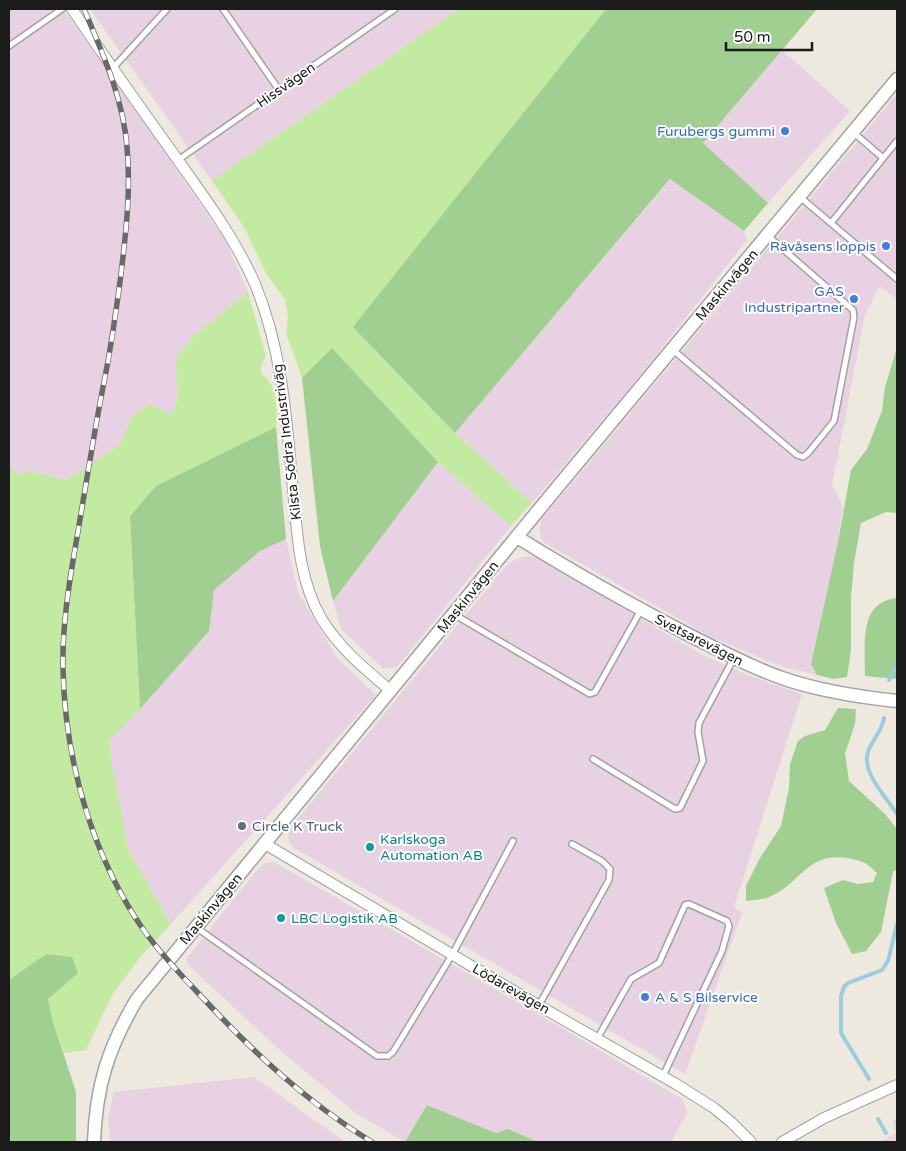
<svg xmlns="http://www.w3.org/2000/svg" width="906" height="1151" font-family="'Varela Round',sans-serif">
<rect width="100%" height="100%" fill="#ede9df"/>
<g fill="#e7d1e2">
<path d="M9 9H63L153 135 226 242 248 292 194 336 175 358 178 398 172 415 130 419 121 444 67 480 32 471 17 474 9 464Z"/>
<path d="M90 9H459L212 181Z"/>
<path d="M782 50 850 111 768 203 703 143Z"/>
<path d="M897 94V299L879 286 865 315 832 485 843 507 838 542 811 663 817 675 780 666 711 637 545 543 541 538 540 529 541 520Z"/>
<path d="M671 179 744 231 747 240 642 373 532 503 455 433Z"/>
<path d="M438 462 511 526 397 667 384 669 342 630 333 601Z"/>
<path d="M286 539 298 593 338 659 376 695 171 924 128 849 111 758 110 740 140 709 209 631 214 590 260 551Z"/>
<path d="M526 556 536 557 699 653 745 674 802 694 734 907 742 913 685 1074 294 848 289 843 288 834 291 827 507 565 516 559Z"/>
<path d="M271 862H274L545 1018 682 1099 687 1113 671 1142H538L508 1129 496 1133 427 1105 405 1142 357 1114 282 1052 188 965 186 959 262 864Z"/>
<path d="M254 1077 345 1142H110L108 1118 114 1092Z"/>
<path d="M897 1119V1142H879L896 1133 892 1121Z"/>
</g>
<g fill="#c2eba1">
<path d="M459 9H606L354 327 455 433 532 503 511 526 438 462 333 349 302 378 286 333 288 318 285 300 266 273 244 227 212 181Z"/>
<path d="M248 292 266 356 261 367V374C278 383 277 410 276 427L156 486 130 516 140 709 110 740 111 758 128 849 171 924 142 955 112 995 86 1050 64 1053 53 1022 48 998 78 973 46 954 9 980V464L17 474 32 471 67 480 121 444 130 419 149 404 172 415 178 398 175 358 194 336Z"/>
</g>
<g fill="#a1cf92">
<path d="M606 9H817L703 143 768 203 744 231 670 179 455 433 353 327Z"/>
<path d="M332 348 438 462 333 601 320 546 302 378Z"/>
<path d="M897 348V513L886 512 861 523 854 563 851 598V650L847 677 833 679 817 675 811 664 838 542 851 470 867 449 882 411 885 387Z"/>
<path d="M276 427 286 539 260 551 214 590 209 631 140 709 130 516 156 486Z"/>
<path d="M897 598V679L865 676C866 647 857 602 897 598Z"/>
<path d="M838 708 856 709 855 724 845 753 849 781 885 814 897 829V869L893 872 881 932 866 951 852 954 836 923 824 888 843 880 858 884 873 882 877 873C865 861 862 861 846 858 806 852 799 886 769 897 762 900 753 900 746 901V886L760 858 781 826 789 788 790 764 798 741 805 736 825 730Z"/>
<path d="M46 954 72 957 78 973 48 999 53 1022 76 1092V1142H9V980Z"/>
<path d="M427 1105 496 1133 508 1129 538 1142H405Z"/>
</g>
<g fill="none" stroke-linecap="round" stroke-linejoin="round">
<g stroke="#9dccde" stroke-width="4">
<path d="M889 680 897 665"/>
<path d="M884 718C882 731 874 738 869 749 859 771 886 796 897 814"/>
<path d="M869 1079 841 1033V996L844 987 848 983 882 970 888 961 897 924"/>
<path d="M878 1119 886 1133"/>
</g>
<defs>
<g id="service">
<path d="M223 9 279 90"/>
<path d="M9 46 62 9"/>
<path d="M113 68 167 9"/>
<path d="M854 133 883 158"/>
<path d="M178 160 395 9"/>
<path d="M800 197 897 279"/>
<path d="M831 223 897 141"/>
<path d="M673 350 797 455 803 457 809 452 834 421 854 317 853 310 768 236"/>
<path d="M455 615 590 694 595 692 641 610"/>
<path d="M593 759 675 809 680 808 703 761 698 732 699 723 734 658"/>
<path d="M197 928 377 1056H388L393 1052 452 955 513 841"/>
<path d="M539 1005 609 880 610 869 602 861 572 844"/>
<path d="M597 1039 631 979 659 963 685 905 689 904 727 921 729 926 722 951 663 1076"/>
</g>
<g id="minor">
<path d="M72 9C105 58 140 107 175 156 204 197 235 238 255 284 281 347 286 412 292 479 297 526 297 576 321 618 339 648 365 669 391 691"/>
<path d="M265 844 529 1000 676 1084 714 1108 731 1122 751 1142"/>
<path d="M782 1142 824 1118 897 1085"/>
</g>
<g id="tertiary">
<path d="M517 537C573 572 630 604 689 635 719 650 750 667 782 678 819 691 859 697 897 701"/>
<path d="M94 1142C96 1086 108 1048 137 999L560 484 897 79"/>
</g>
</defs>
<use href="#service" stroke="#a2a2a2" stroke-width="8"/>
<use href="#minor" stroke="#a2a2a2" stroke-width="12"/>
<use href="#tertiary" stroke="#a2a2a2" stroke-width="15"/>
<use href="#service" stroke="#fff" stroke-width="5"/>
<use href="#minor" stroke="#fff" stroke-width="10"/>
<use href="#tertiary" stroke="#fff" stroke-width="12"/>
<defs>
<path id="rail" d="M84 9C103 54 123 98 127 147 131 190 126 232 121 274 116 312 111 349 103 387 93 439 85 491 76 543 69 584 62 626 63 669 65 760 92 857 145 932 161 954 180 974 199 994 251 1050 306 1102 372 1142"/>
</defs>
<use href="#rail" stroke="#696969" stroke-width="5.5"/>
<use href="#rail" stroke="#fff" stroke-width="4" stroke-dasharray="11" stroke-linecap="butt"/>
</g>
<g fill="#3f7fe0" stroke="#fff" stroke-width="2">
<circle cx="785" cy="131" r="5"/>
<circle cx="886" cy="246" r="5"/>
<circle cx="854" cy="299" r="5"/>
<circle cx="645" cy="997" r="5"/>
</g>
<circle fill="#5c6f8a" stroke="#fff" stroke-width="2" cx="242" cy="826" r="5"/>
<g fill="#0f9aa8" stroke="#fff" stroke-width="2">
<circle cx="370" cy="847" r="5"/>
<circle cx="281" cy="918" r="5"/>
</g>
<g text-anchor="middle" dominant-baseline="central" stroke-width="4" stroke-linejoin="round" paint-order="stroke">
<g font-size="14" fill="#1b1b1b" stroke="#fff">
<text transform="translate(286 85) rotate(-35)">Hissvägen</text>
<text transform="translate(727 285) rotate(-50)">Maskinvägen</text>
<text transform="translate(287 442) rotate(-97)">Kilsta Södra Industriväg</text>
<text transform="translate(468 597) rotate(-51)">Maskinvägen</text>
<text transform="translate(699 640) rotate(27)">Svetsarevägen</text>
<text transform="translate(211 909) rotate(-50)">Maskinvägen</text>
<text transform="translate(511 989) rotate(30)">Lödarevägen</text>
</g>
<g font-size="14" fill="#366cbe" stroke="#fff" text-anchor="end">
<text x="775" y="131">Furubergs gummi</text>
<text x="876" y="246">Rävåsens loppis</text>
<text x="844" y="291">GAS<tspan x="844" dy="16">Industripartner</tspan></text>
<text x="655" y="997" text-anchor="start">A &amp; S Bilservice</text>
</g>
<g font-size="14" fill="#4e5e75" stroke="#fff" text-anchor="start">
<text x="252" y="826">Circle K Truck</text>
</g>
<g font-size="14" fill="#0d838f" stroke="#fff" text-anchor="start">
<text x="380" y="839">Karlskoga<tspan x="380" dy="16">Automation AB</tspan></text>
<text x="291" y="918">LBC Logistik AB</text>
</g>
</g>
<rect width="906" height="1151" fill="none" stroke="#1b1b1b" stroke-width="20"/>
<path d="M726 42v8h86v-8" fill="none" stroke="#1b1b1b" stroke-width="2.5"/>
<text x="734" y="42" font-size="15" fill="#1b1b1b" stroke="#ffffff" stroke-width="4" paint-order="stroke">50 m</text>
</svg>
